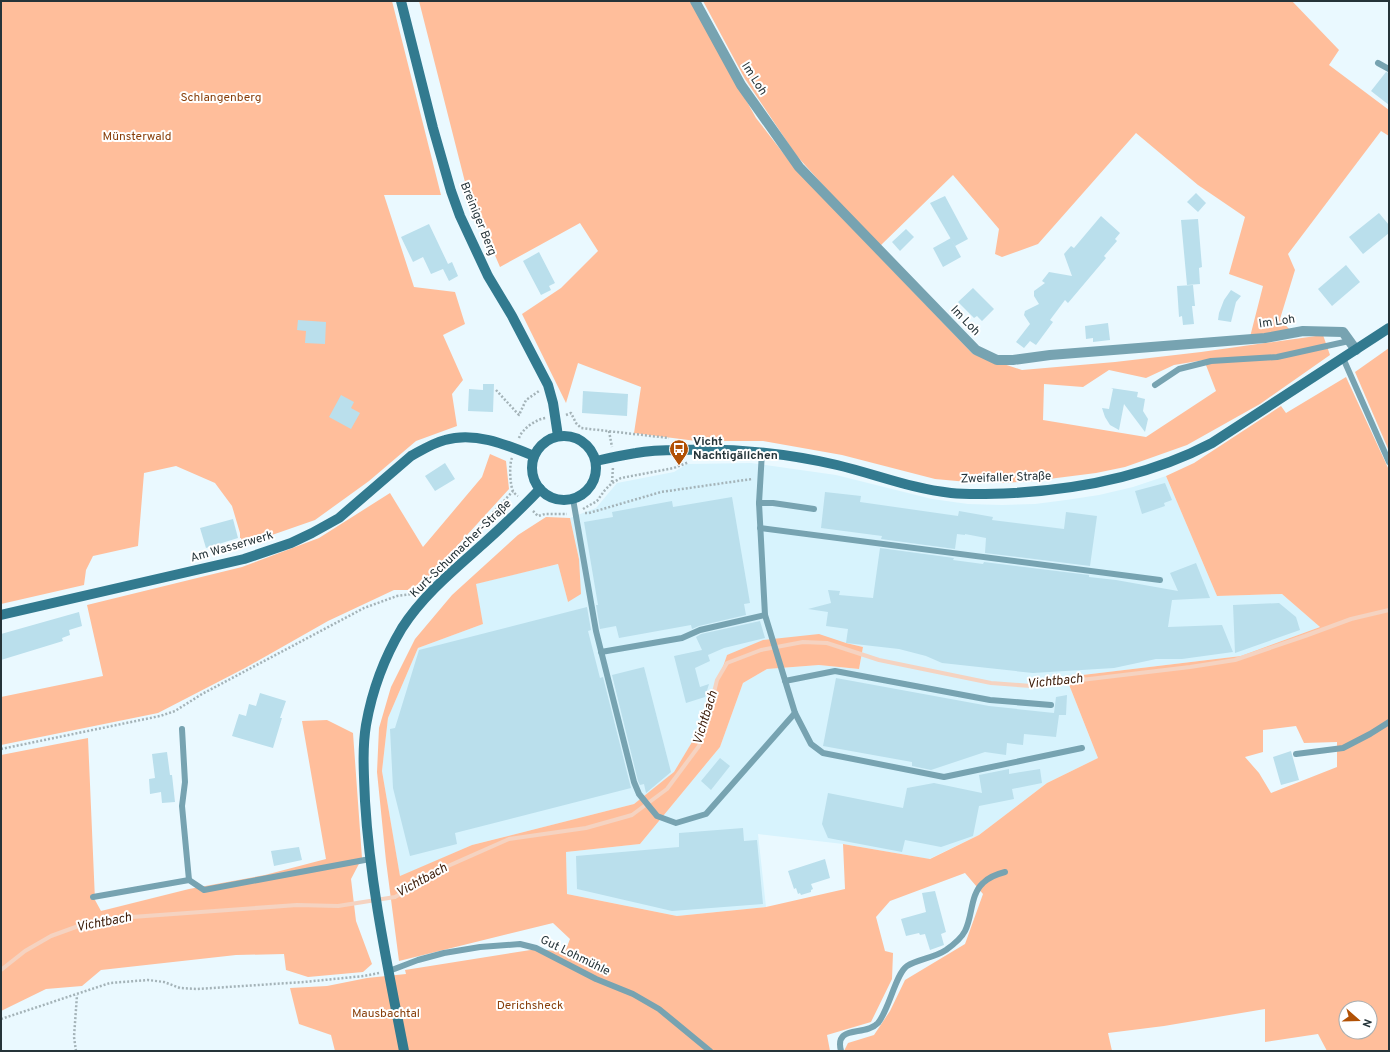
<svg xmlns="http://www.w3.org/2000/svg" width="1390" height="1052" font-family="Overpass,sans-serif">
<rect width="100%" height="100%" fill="#eaf9ff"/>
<path fill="#d7f3fd" d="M751 463 836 475 932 499 968 504 1002 505 1035 504 1066 500 1099 495 1133 487 1166 476 1217 596 1282 594 1320 627 1241 656 1066 677 1098 758 1047 783 979 835 929 859 843 844 758 834 766 907 677 916 567 894 566 852 640 844 720 747 743 683 767 669 819 665 859 669 863 647 846 643 727 655 704 722 674 773 634 804 472 845 400 877 382 771 388 718 418 648 483 624 475 584 558 564 568 602 579 559 570 518 596 508 617 483 674 472 687 464Z"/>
<g fill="#ffbe9b" fill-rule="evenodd">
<path d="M1 1H392L441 195H384L414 287 455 292 465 324 443 335 463 380 452 394 457 426 416 441 369 481 315 520 243 545 241 538H240V533L232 506 215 483 176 466 144 473 138 546 93 556 86 570 84 585 1 604Z"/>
<path d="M419 1H691L756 118 797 171 973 354 1022 370 1115 362 1201 352 1323 335 1330 355 1260 404 1187 445 1125 467 1096 473 1033 481 1003 483 968 482 935 479 842 455 763 441H696L634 433 641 387 578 363 566 403 522 314 561 288 598 251 580 223 500 267 467 190ZM1204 360 1216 391 1146 437 1043 420 1044 384 1083 387 1109 370 1146 378 1174 365Z"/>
<path d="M703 1H1292L1339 50 1329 65 1389 110V136L1381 131 1288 254 1295 270 1280 319 1290 330 1250 337 1263 286 1229 274 1245 217 1198 185 1136 133 1038 244 1002 257 995 254 999 229 953 175 880 246 867 234 796 155 745 79Z"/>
<path d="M1389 348V451L1355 372Z"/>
<path d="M1346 377 1389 470V1051H1327L1318 1034 1265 1042V1009L1164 1026 1108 1033 1112 1051H844L848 1043 874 1035 890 1011 905 980 965 944 983 894 965 873 890 901 876 917 885 951 893 953 892 979 871 1022 827 1035 830 1051H335L331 1035 299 1024 290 988 327 986 367 978 406 974 405 970 537 949 565 952 570 939 553 923 399 961 386 861 377 772 379 728 391 687 415 639 452 595 518 535 546 517 570 518 579 559 581 594 568 602 558 564 476 584 483 624 418 648 388 718 382 771 400 876 472 845 634 804 674 772 704 722 727 655 763 640 819 634 846 643 863 647 859 669 819 665 767 669 743 683 720 747 640 844 566 852 567 894 677 916 766 907 845 889 843 844 930 859 979 835 1047 783 1098 758 1066 677 1241 656 1320 627 1282 594 1217 596 1166 476 1194 463 1281 406 1286 413ZM1296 726 1304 743 1337 742V767L1271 793 1259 773 1245 757 1263 752V730ZM1346 1008H1370V1032H1346Z"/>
<path d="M490 454 506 461 509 489 426 580 414 590H394L328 621 245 668 158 713 1 745V697L103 676 87 605 242 567 319 538 390 493 423 547 482 477Z"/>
<path d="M327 720 353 733 362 858 351 879 356 921 372 964 363 972 308 977 286 970 284 954 236 955 101 970 82 986 46 989 1 1011V755L88 738 95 900 101 911 189 889 265 875 326 859 302 721Z"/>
</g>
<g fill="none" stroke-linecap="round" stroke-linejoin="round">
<path stroke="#f5d3c1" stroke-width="4" d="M1 970 25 951 51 936 84 924 132 917 297 905 338 906 395 897 448 866 509 839 586 828 632 815 667 789 699 746 706 725 717 680 727 663 761 650 803 642 827 643 879 660 991 683 1031 686 1190 667 1235 660 1305 636 1351 619 1389 610"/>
</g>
<g fill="#badfec">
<path d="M1386 72 1389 73V105L1371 91Z"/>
<path d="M1196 193 1206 203 1198 212 1187 202Z"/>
<path d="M945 196 968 239 955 246 930 203Z"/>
<path d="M1379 213 1389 225V233L1363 254 1349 237Z"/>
<path d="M1101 216 1120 233 1115 239 1117 241 1104 256 1106 258 1068 303 1065 300 1050 320 1053 322 1036 345 1030 341 1024 348 1016 342 1030 324 1024 315 1025 311 1039 304 1034 296V291L1045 283 1042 281 1049 272 1072 276 1064 254 1071 246 1074 248Z"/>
<path d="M1198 219 1202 267 1199 268 1200 284 1187 285 1181 220Z"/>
<path d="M429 224 448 264 452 262 458 276 449 281 443 269 431 274 423 257 413 262 401 237Z"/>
<path d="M906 229 914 237 900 251 892 242Z"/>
<path d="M951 238 961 257 943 267 933 248Z"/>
<path d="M539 252 555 283 549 286 551 290 541 295 523 261Z"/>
<path d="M1346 265 1360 282 1332 306 1318 289Z"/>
<path d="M1193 285 1195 306H1192L1194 324 1183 325 1182 316 1179 317 1177 286Z"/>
<path d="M973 288 994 309 982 321 977 316 974 318 958 302Z"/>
<path d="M1231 290 1241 296 1236 302 1231 322 1218 320 1219 313 1224 300Z"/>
<path d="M298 320 326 322 325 344 305 343 306 331 297 330Z"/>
<path d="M1108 323 1110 340 1093 342V338L1086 339 1085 326Z"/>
<path d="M483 384H494L493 412 468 411 469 389 483 390Z"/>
<path d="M1111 388 1138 392 1137 397 1145 399 1143 411 1148 419 1145 432 1124 404 1119 430 1110 425 1105 417 1102 408 1109 409 1113 389Z"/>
<path d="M583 391 628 394 627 416 582 413Z"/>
<path d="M341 395 354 402 351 408 360 413 351 429 329 417Z"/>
<path d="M445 463 455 479 435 491 425 476Z"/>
<path d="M1165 483 1172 500 1164 503 1165 506 1142 514 1135 491Z"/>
<path d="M825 492 861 496 860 502 958 516 959 511 993 517 992 520 1064 529 1066 512 1097 516 1090 566 985 553 986 538 965 534V535L957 534 955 549 881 539 882 536 821 528Z"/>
<path d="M732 497 750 603 744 604 746 615 699 626 692 629 691 625 619 638 616 626 600 629 596 605H598L584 522 613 517 612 512 672 501 673 507Z"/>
<path d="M233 519 238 538 206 548 200 528Z"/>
<path d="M880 548 954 558 953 560 983 564 984 562 1089 575V577L1116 580 1178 591 1170 573 1196 563 1210 598 1172 600 1168 627 1222 625 1233 652 1182 659H1156L1114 668 1033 673 942 663 926 656 899 649 846 643 848 629 826 626 828 612 808 609 831 603 828 590 840 591 839 595 873 598Z"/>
<path d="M1279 603 1296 617 1300 630 1235 653 1233 605Z"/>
<path d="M587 607 591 630 588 631 600 678 603 677 631 788 455 833 457 844 410 856 393 788 390 729 395 728 419 650Z"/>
<path d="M79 612 82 626 69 630 70 635 62 638 63 641 1 660V634Z"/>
<path d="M760 621 765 638 724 648 708 655 710 661 695 668 700 687 709 684 705 697 686 703 674 656 702 650 696 637 701 634Z"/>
<path d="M644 667 671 772 646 793 644 784 640 785 638 781 612 675Z"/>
<path d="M836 678 989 706 1054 713 1056 697 1067 695 1066 715H1059L1056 737 1024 734 1023 745 1007 743 1006 755 985 752 931 770 912 766V762L823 746Z"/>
<path d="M260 693 286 701 280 718H282L273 748 232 736 239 714 246 716 249 704 256 706Z"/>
<path d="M1291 751 1299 780 1281 785 1273 757Z"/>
<path d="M167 752 170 775H172L175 802 162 803 161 792 150 794 149 779 155 778 152 754Z"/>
<path d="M720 758 730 766 711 790 701 781Z"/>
<path d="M1009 769V774L1040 769 1042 783 1012 789 1014 799 979 806 973 836 941 847 905 840 902 852 828 838 822 824 828 793 903 808 907 788 934 783 982 793 979 775Z"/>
<path d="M743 828 744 841 757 840 763 904 672 911 577 889 576 856 679 847V833Z"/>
<path d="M299 847 302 860 274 866 271 851Z"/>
<path d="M825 859 830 878 811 884 813 889 811 890V892L801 895 800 893 798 894 796 888 794 889 788 871Z"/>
<path d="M935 891 946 932 941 934 944 945 930 950 925 934 920 935 919 933 906 936 901 919 926 912 922 893Z"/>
</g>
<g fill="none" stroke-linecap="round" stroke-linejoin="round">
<g stroke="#a4b3b8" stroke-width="2.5" stroke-dasharray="2 2" stroke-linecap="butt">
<path d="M496 390 519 415 526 400 539 391"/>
<path d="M566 415 571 413 576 423 581 428 669 438"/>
<path d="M609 431 612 447"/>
<path d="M519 438C522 429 536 419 546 418"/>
<path d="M512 458C509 464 510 485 513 491 514 493 516 495 518 496"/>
<path d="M612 482 613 467"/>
<path d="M583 509 597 501 605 490 612 483 621 478 674 468 689 462"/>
<path d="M533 511 538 516 545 514H567"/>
<path d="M585 513H589L661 492 752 479"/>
<path d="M463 545 513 491"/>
<path d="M1 749 160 716 175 711 202 694 364 608 397 596 413 594"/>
<path d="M1 1019 110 983 148 980 164 982 180 988 197 989 304 982 364 976 379 973"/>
<path d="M76 1051 74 1037 77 995"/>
</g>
<g stroke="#77a3b1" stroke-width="6">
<path d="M1378 63 1389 69"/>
<path d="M1343 358 1389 462"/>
<path d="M1155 385 1179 369 1211 361 1277 357 1349 341"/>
<path d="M762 452 759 503 765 615 795 713 811 744 823 753 944 777 1082 748"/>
<path d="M573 499 596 631 634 782 639 794 657 816 676 823 706 814 795 713"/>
<path d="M759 503H773L814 509"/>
<path d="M760 528 1160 580"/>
<path d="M601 652 682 638 700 630 765 615"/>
<path d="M785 681 835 671 990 700 1051 705"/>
<path d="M182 729 185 782 182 806 189 880"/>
<path d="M1296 754 1343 748 1370 734 1389 722"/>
<path d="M93 897 189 880 204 890 370 859"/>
<path d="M389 971 418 960 444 953 480 947 520 944 536 948 596 979 633 994 659 1009 710 1051"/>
<path d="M841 1051C834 1024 865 1037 878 1023 889 1010 896 973 907 966 918 959 934 958 946 950 953 945 961 939 965 931 973 915 970 895 983 883 989 877 997 874 1005 872"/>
</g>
<path stroke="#77a3b1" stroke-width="10" d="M695 1 741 85 799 167 976 350 997 360H1013L1050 355 1265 338 1303 331 1343 332 1356 350"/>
<g stroke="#327a8f" stroke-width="10">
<path d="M401 1 433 128 451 191 460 216 488 276 512 316 548 385 553 403 558 436"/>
<circle cx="564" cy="468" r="32"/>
<path d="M596 461C609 458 623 455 636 453 651 450 666 450 680 450 733 448 786 453 837 465 875 474 912 489 951 493 972 495 993 494 1014 493 1082 489 1151 475 1212 443L1389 328"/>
<path d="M1 615 244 559 291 543 312 533 339 518 411 456C422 450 433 443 445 440 475 431 507 445 534 456"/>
<path d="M404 1051C388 968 370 885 365 801 364 776 362 750 366 725 372 691 384 658 402 628 423 595 455 569 483 544 503 526 522 508 540 489"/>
</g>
</g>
<defs>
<symbol id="bus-pin" viewBox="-11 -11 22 30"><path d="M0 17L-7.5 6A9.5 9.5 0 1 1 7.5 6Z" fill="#b15105" stroke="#fff"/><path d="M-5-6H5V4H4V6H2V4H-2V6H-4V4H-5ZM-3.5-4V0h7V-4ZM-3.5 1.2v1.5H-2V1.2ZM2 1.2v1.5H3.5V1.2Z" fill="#fff"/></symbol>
</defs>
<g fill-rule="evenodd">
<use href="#bus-pin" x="668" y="438" width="22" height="30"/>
</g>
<g text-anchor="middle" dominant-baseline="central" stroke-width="4" stroke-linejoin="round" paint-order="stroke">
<g font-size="12" fill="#253439" stroke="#fff">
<text transform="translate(754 79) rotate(57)">Im Loh</text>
<text transform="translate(478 219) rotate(68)">Breiniger Berg</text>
<text transform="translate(965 321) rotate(46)">Im Loh</text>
<text transform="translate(1277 322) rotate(-8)">Im Loh</text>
<text transform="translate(1006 478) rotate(-2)">Zweifaller Straße</text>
<text transform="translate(232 547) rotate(-16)">Am Wasserwerk</text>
<text transform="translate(461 549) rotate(-44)">Kurt-Schumacher-Straße</text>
<text transform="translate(575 956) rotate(26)">Gut Lohmühle</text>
</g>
<g font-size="12" fill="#883f0b" stroke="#fff">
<text x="221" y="98">Schlangenberg</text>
<text x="137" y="137">Münsterwald</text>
<text x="530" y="1006">Derichsheck</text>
<text x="386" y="1014">Mausbachtal</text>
</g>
<g font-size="12" font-weight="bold" fill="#253439" stroke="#fff" text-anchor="start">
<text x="693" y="442">Vicht<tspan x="693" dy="14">Nachtigällchen</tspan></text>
</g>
<g font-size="13" font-style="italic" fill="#41210e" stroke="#fff">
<text transform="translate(1055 682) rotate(-6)">Vichtbach</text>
<text transform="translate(706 718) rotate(-73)">Vichtbach</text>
<text transform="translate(422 881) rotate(-29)">Vichtbach</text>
<text transform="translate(104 923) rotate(-11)">Vichtbach</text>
</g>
</g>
<rect width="1390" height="1052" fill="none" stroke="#253439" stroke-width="4"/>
<g transform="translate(1358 1020) rotate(110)"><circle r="19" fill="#ffffff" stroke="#a8aeb0"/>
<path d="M0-3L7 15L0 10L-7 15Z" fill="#b15105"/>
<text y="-6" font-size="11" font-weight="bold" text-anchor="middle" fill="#253439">N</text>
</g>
</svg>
